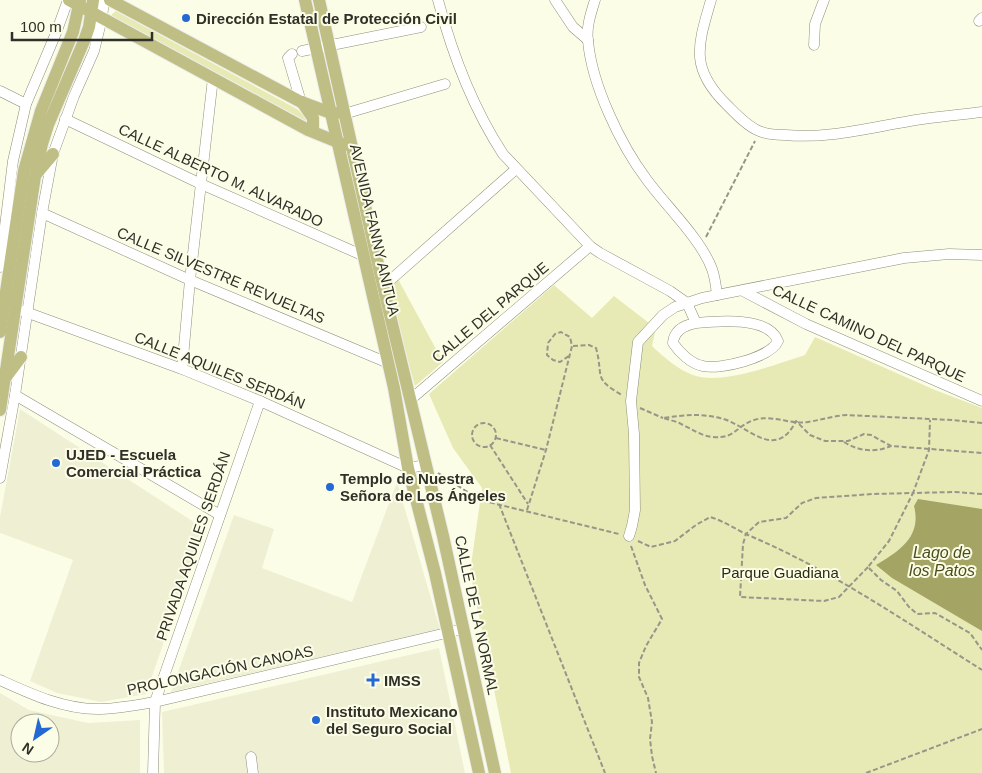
<svg xmlns="http://www.w3.org/2000/svg" width="982" height="773" font-family="Helvetica,sans-serif">
<rect width="100%" height="100%" fill="#fcfde7"/>
<g fill="#eff0d3" fill-rule="evenodd">
<path d="M20 409 203 528 146 694 101 702 57 693 30 681 73 560 0 533V517Z"/>
<path d="M397 482 440 629 171 692 234 515 274 529 262 568 352 602Z"/>
<path d="M439 648 465 773H164L162 712Z"/>
<path d="M0 693 29 710 88 723 140 720V773H0ZM20 723H50V753H20Z"/>
</g>
<g fill="#e8eab6">
<path d="M116 11 297 109 307 118 305 122 112 21V14Z"/>
<path d="M398 279 443 362 415 386 387 289Z"/>
<path d="M554 285 592 318 614 296 649 323 655 332 652 346C665 358 677 369 693 375 721 386 776 364 805 355L815 337 935 390 982 408V773H511L470 572 482 488 453 448 429 394Z"/>
</g>
<path fill="#a4a564" d="M918 499 982 509V631L892 578 876 565C899 551 922 537 914 506Z"/>
<g fill="none" stroke-linecap="round" stroke-linejoin="round">
<defs>
<g id="minor">
<path d="M438 0C452 53 473 108 503 154L590 246 600 253 670 291 687 303"/>
<path d="M555 0 573 27 588 40"/>
<path d="M595 0C591 13 586 27 588 41 592 85 620 144 647 180 666 206 701 239 712 269 715 277 716 286 717 295"/>
<path d="M711 0C698 45 689 68 727 105 736 114 747 126 759 131 766 134 777 135 785 135 828 139 868 128 910 121 934 117 958 115 982 112"/>
<path d="M979 21 982 18"/>
<path d="M814 45 815 24 824 0"/>
<path d="M302 51 421 27"/>
<path d="M292 54 288 58 301 102"/>
<path d="M0 91 26 104"/>
<path d="M344 114 445 84"/>
<path d="M65 119 201 184 364 256"/>
<path d="M42 213 190 280 388 363"/>
<path d="M0 267 13 161 26 104 56 33 68 0"/>
<path d="M378 291 516 169"/>
<path d="M743 291 806 324 982 401"/>
<path d="M687 303 696 323C685 325 674 330 673 343 679 352 691 364 703 366 720 370 770 358 778 341 769 316 717 321 696 323"/>
<path d="M23 311 182 369 260 401 408 468 426 465"/>
<path d="M182 369 190 280 213 78"/>
<path d="M15 395 220 515"/>
<path d="M410 400 590 246"/>
<path d="M0 478 15 395 42 213 53 154 74 96 94 51 102 18 104 0"/>
<path d="M629 536 632 526 635 510 634 434 631 401 638 342 663 315 675 307 702 298 904 258 949 254 982 255"/>
<path d="M0 680C31 694 63 709 97 709 117 709 136 705 155 702L463 629"/>
<path d="M251 757 253 773"/>
<path d="M153 773 155 702 260 401"/>
</g>
<g id="major">
<path d="M69 0 308 130 345 145"/>
<path d="M110 0 301 102 331 113H337"/>
<path d="M305 0 394 388 408 468 435 573 479 773"/>
<path d="M319 0 383 286 443 536 495 773"/>
<path d="M302 102 313 118V128"/>
<path d="M36 174 53 154"/>
<path d="M0 332 24 171 41 111 73 32 80 0"/>
<path d="M6 377 21 357"/>
<path d="M0 410 35 176 42 144 48 125 84 41 89 27 93 0"/>
</g>
</defs>
<use href="#minor" stroke="#8e8f7b" stroke-width="11"/>
<use href="#major" stroke="#eee" stroke-width="14"/>
<g stroke="#969788" stroke-width="2" stroke-dasharray="5 2.5" stroke-linecap="butt">
<path d="M706 237 755 141"/>
<path d="M573 346 589 345 596 348C604 377 592 378 622 395"/>
<path d="M640 408 663 418"/>
<path d="M982 423 952 420 846 415C832 416 821 420 808 422 790 425 772 414 754 420 736 426 735 439 713 437 701 436 692 429 681 424 676 421 669 420 663 418 686 415 697 413 720 418 747 424 775 463 796 421L810 435 825 441H848L864 434 871 435 891 446 982 453"/>
<circle cx="484" cy="435" r="12"/>
<path d="M496 438 546 450"/>
<path d="M844 442C858 451 875 453 891 446"/>
<path d="M490 445 528 504"/>
<path d="M438 473 480 500 619 534"/>
<path d="M982 494 955 492 913 493 889 541 868 567 881 580 897 591 909 607 917 614 935 613 970 633 982 650"/>
<path d="M499 504 605 773"/>
<path d="M527 510 546 450 572 346 570 337 561 332 555 334 548 343 547 355 553 360 560 362 569 356"/>
<path d="M638 541 651 547 675 541 696 525 710 517C724 521 735 529 748 535 831 570 906 622 982 670"/>
<path d="M631 546 645 585 662 619 646 646 639 663V677L648 698 652 722 650 739 652 756 656 773"/>
<path d="M868 567 839 597 824 601 740 597 743 544 746 534 759 522 786 518 802 503 816 498 873 494 913 493 929 450 930 420"/>
<path d="M866 773 982 729"/>
</g>
<use href="#minor" stroke="#fff" stroke-width="10"/>
<use href="#major" stroke="#bfbf85" stroke-width="12"/>
</g>
<g fill="#2269d4" stroke="#fcfde7" stroke-width="2">
<circle cx="186" cy="18" r="5"/>
<circle cx="56" cy="463" r="5"/>
<circle cx="330" cy="487" r="5"/>
<path d="M370.5 672.5h5v5h5v5h-5v5h-5v-5h-5v-5h5z"/>
<circle cx="316" cy="720" r="5"/>
</g>
<g text-anchor="middle" dominant-baseline="central" stroke-width="4" stroke-linejoin="round" paint-order="stroke">
<g font-size="15" font-weight="bold" fill="#303028" stroke="#fcfde7" text-anchor="start">
<text x="196" y="18">Dirección Estatal de Protección Civil</text>
<text x="66" y="454">UJED - Escuela<tspan x="66" dy="17">Comercial Práctica</tspan></text>
<text x="340" y="478">Templo de Nuestra<tspan x="340" dy="17">Señora de Los Ángeles</tspan></text>
<text x="384" y="680">IMSS</text>
<text x="326" y="711">Instituto Mexicano<tspan x="326" dy="17">del Seguro Social</tspan></text>
</g>
<g font-size="15" fill="#303028" stroke="#fcfde7">
<text transform="translate(221 175) rotate(25)">CALLE ALBERTO M. ALVARADO</text>
<text transform="translate(375 230) rotate(77)">AVENIDA FANNY ANITUA</text>
<text transform="translate(221 275) rotate(23)">CALLE SILVESTRE REVUELTAS</text>
<text transform="translate(490 312) rotate(-40)">CALLE DEL PARQUE</text>
<text transform="translate(869 333) rotate(25)">CALLE CAMINO DEL PARQUE</text>
<text transform="translate(220 370) rotate(22)">CALLE AQUILES SERDÁN</text>
<text transform="translate(193 546) rotate(-71)">PRIVADA AQUILES SERDÁN</text>
<text transform="translate(477 615) rotate(78)">CALLE DE LA NORMAL</text>
<text transform="translate(220 670) rotate(-12)">PROLONGACIÓN CANOAS</text>
</g>
<g font-size="15" fill="#2c2c0e" stroke="#fcfde7">
<text x="780" y="572">Parque Guadiana</text>
</g>
<g font-size="16" font-style="italic" fill="#4d4e1c" stroke="#fcfde7">
<text x="942" y="552">Lago de<tspan x="942" dy="18">los Patos</tspan></text>
</g>
</g>
<g transform="translate(35 738) rotate(214)"><circle r="24" fill="#fcfde7" stroke="#aaab9b"/>
<path d="M0-4L9 19L0 12L-9 19Z" fill="#2269d4"/>
<text y="-8" font-size="14" font-weight="bold" text-anchor="middle" fill="#303028">N</text>
</g>
<path d="M12 32v8h140v-8" fill="none" stroke="#303028" stroke-width="2.5"/>
<text x="20" y="32" font-size="15" fill="#303028" stroke="#fcfde7" stroke-width="4" paint-order="stroke">100 m</text>
</svg>
